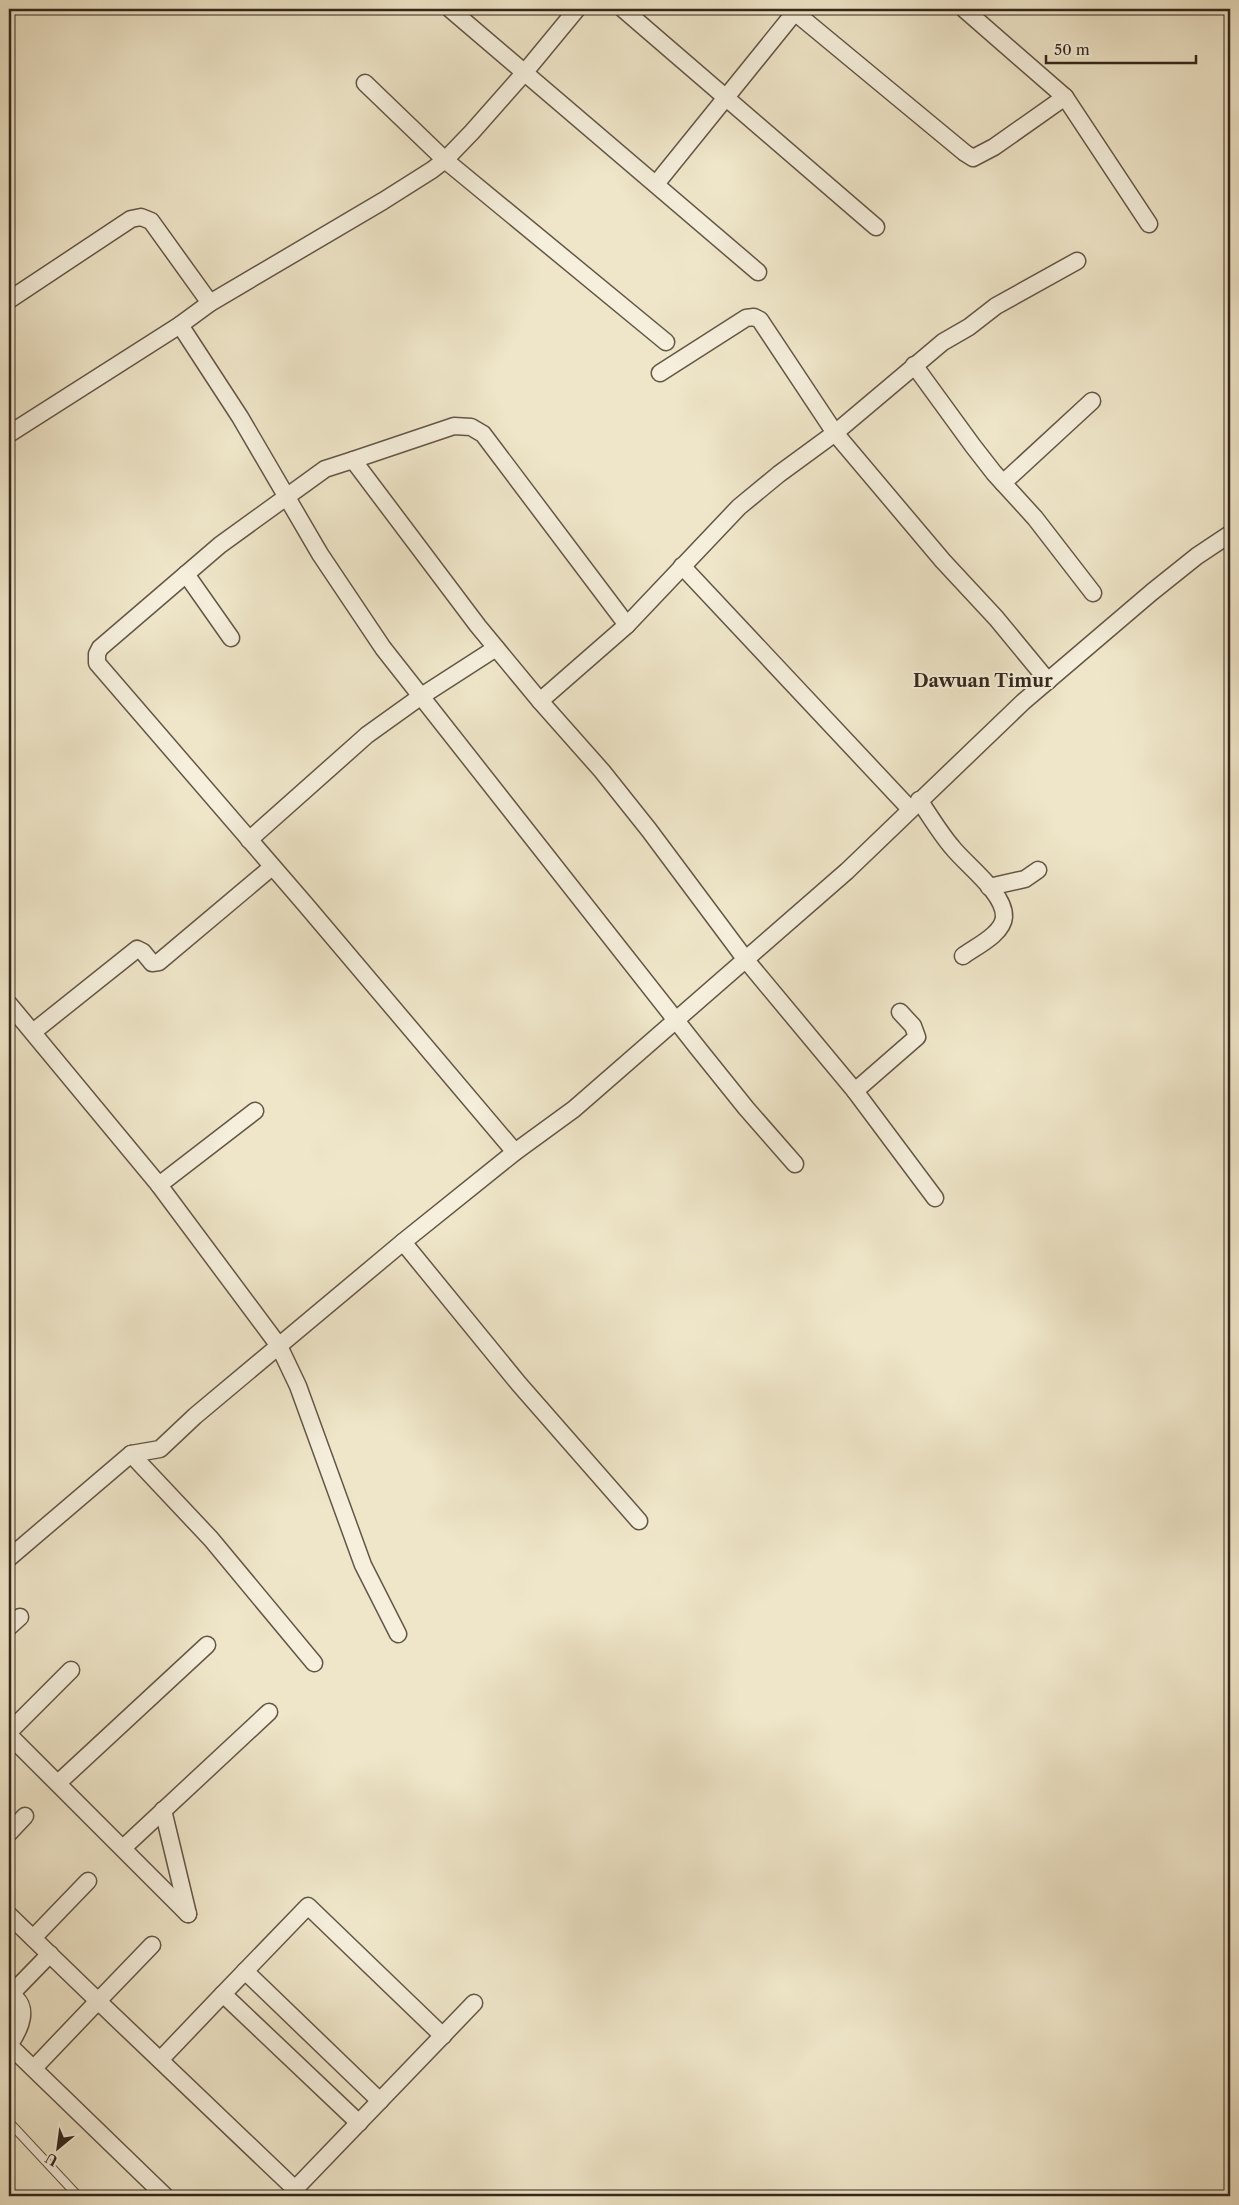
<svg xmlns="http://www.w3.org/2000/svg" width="1239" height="2205" font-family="'Libre Caslon Text',serif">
<rect width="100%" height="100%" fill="#efe6c9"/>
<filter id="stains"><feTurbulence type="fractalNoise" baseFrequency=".004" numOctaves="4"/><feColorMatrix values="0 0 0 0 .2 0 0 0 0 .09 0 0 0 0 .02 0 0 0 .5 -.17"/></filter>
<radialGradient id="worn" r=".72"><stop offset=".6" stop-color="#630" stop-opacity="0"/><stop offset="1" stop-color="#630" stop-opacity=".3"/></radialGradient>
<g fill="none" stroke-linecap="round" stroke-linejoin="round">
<defs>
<path id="service" d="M9 2122 78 2196"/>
<g id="minor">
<path d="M450 9 758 272"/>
<path d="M623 9 876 227"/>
<path d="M791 9 965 153 973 158 994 147 1065 97"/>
<path d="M964 9 1065 97 1149 224"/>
<path d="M365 83 445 160 666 342"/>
<path d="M656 184 795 12"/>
<path d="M9 300 131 219 141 217 151 221 210 303"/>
<path d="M180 325 240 417 320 554 383 648 697 1047 746 1108 795 1164"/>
<path d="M914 365 973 446 994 473 1035 518 1093 593"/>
<path d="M660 373 746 318 754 317 760 320 835 433 943 561 996 618 1048 681"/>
<path d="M9 434 180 325 210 303 383 201 432 170 445 160 472 132 525 72 577 9"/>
<path d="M353 460 454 426 471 427 483 434 627 625"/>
<path d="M1003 483 1092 401"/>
<path d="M682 566 910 809"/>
<path d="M186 574 231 638"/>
<path d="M540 701 627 625 739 507 779 474 835 433 943 342 969 327 996 306 1077 261"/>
<path d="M919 800C930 816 940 833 952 847 966 865 1005 893 1004 917 1003 934 975 947 963 956"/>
<path d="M249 840 367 735 420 697 496 648"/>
<path d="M989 887 1025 879 1038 870"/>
<path d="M9 1004 159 1185 279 1346 298 1386 363 1565 398 1634"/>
<path d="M33 1032 137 949 143 952 152 963 159 962 272 867"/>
<path d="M855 1091 917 1037 913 1026 900 1012"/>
<path d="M515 1152 305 904 97 663V654L100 648 220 545 325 469 353 460 478 626 540 701 602 771 649 830 746 960 855 1091 935 1198"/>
<path d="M159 1185 255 1111"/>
<path d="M403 1242 519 1384 639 1521"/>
<path d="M131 1454 211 1539 314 1663"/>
<path d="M9 1558 131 1454 160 1449 195 1416 403 1242 515 1152 574 1109 847 871 1023 702 1152 592 1197 556 1230 534"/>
<path d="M9 1627 20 1617"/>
<path d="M9 1732 71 1670"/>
<path d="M9 1735 188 1914"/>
<path d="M58 1783 207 1645"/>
<path d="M163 1810 188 1914"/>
<path d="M9 1833 25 1816"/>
<path d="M123 1848 269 1712"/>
<path d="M9 1915 98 2001 34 2068"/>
<path d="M33 1938 88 1881"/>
<path d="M152 1945 98 2001 295 2189 474 2003"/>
<path d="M245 1971 380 2101"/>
<path d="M9 1994C32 2005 20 2030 9 2045L165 2196"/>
<path d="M11 1994 50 1954"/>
<path d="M160 2060 223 1994"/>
<path d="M359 2123 223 1994 308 1906 443 2036"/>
</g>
</defs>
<use href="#service" stroke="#645647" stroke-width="10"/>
<use href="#minor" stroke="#645647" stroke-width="19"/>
<use href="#service" stroke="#f5efdc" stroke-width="8"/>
<use href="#minor" stroke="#f5efdc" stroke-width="16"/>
</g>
<g text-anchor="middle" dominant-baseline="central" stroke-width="4" stroke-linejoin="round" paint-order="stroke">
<g font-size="18" font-weight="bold" fill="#35261c" stroke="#f5efdc">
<text x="983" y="681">Dawuan Timur</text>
</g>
</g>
<rect width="1239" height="2205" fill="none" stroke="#efe6c9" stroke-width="30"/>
<rect x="10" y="10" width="1219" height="2185" fill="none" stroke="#35261c" stroke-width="2.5"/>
<rect x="15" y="15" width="1209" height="2175" fill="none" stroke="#35261c"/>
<g transform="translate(58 2148) rotate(209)" stroke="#f5efdc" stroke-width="4" paint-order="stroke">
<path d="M0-4L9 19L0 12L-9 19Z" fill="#35261c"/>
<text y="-8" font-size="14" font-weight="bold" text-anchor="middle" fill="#35261c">U</text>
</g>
<path d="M1046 55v8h150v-8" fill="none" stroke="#35261c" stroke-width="2.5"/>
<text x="1054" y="55" font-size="15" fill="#35261c" stroke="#f5efdc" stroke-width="4" paint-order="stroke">50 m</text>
<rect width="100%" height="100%" filter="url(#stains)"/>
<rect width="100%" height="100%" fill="url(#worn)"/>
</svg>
